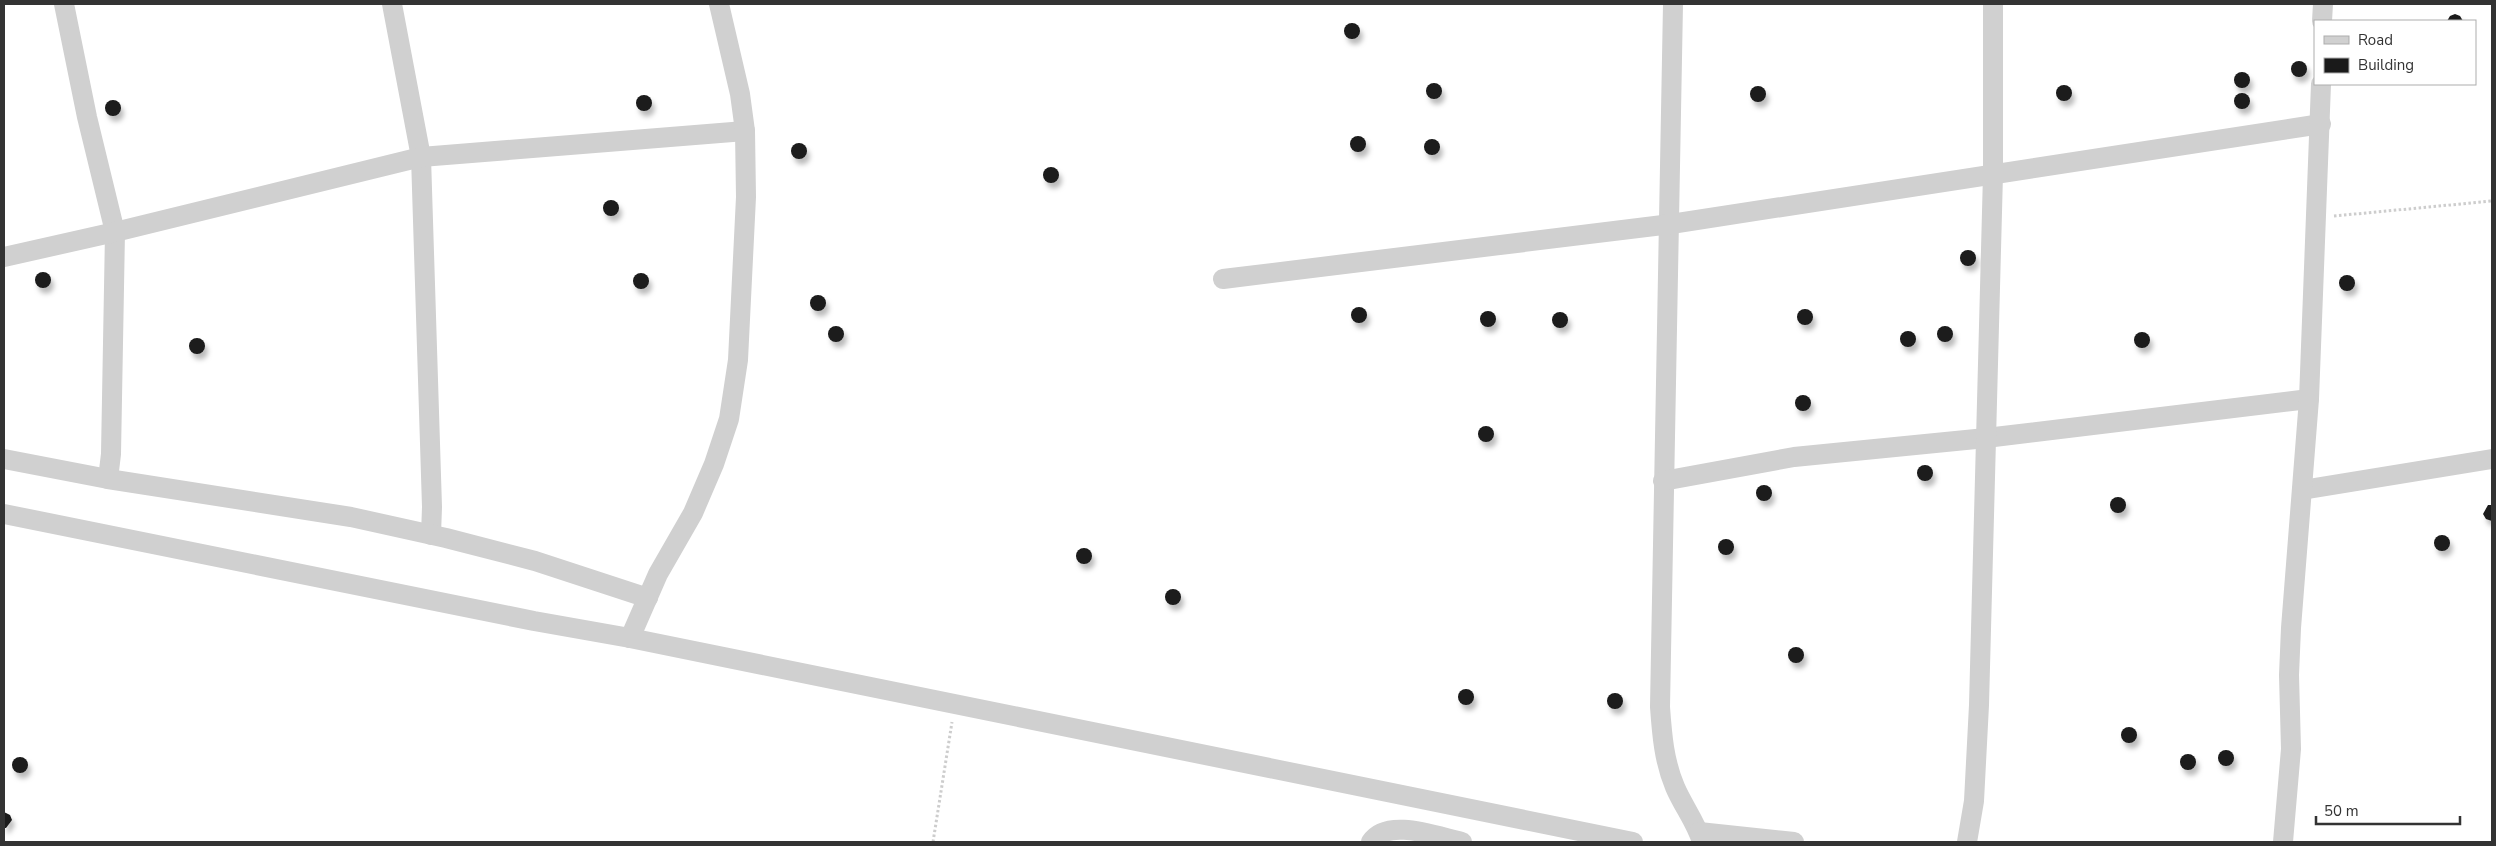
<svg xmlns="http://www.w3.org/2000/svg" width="2496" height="846" font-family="'Nunito Sans',sans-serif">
<defs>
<filter id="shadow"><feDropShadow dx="3" dy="5.5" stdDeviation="2.5" flood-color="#0004"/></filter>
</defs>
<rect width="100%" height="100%" fill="#fff"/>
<g fill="#1a1a1a" filter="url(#shadow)">
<path d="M2455 14 2460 16 2463 21H2447L2450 16Z"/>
<circle cx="1352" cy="31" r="8"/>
<circle cx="2299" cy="69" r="8"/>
<circle cx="2242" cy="80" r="8"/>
<circle cx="1434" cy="91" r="8"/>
<circle cx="2064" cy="93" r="8"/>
<circle cx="1758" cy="94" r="8"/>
<circle cx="2242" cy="101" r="8"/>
<circle cx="644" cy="103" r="8"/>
<circle cx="113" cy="108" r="8"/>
<circle cx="1358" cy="144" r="8"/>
<circle cx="1432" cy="147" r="8"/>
<circle cx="799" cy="151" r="8"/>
<circle cx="1051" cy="175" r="8"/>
<circle cx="611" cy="208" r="8"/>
<circle cx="1968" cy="258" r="8"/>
<circle cx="43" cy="280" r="8"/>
<circle cx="641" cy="281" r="8"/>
<circle cx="2347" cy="283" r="8"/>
<circle cx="818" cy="303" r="8"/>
<circle cx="1359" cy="315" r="8"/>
<circle cx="1805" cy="317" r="8"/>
<circle cx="1488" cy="319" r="8"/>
<circle cx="1560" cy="320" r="8"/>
<circle cx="1945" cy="334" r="8"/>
<circle cx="836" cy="334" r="8"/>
<circle cx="1908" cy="339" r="8"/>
<circle cx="2142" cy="340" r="8"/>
<circle cx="197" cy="346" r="8"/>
<circle cx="1803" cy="403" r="8"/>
<circle cx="1486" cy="434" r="8"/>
<circle cx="1925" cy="473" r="8"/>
<circle cx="1764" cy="493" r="8"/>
<circle cx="2118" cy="505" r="8"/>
<path d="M2488 505H2492V521L2486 519 2483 514Z"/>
<circle cx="2442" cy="543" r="8"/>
<circle cx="1726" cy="547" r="8"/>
<circle cx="1084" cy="556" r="8"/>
<circle cx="1173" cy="597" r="8"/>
<circle cx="1796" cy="655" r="8"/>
<circle cx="1466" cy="697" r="8"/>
<circle cx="1615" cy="701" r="8"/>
<circle cx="2129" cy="735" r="8"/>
<circle cx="2226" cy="758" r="8"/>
<circle cx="2188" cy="762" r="8"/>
<circle cx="20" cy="765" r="8"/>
<path d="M4 812 10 815 12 820 6 828H4Z"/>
</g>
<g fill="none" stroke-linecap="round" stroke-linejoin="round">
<g stroke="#cdcdcd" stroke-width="3" stroke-dasharray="2.5 2.5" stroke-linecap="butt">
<path d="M2334 216 2492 201"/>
<path d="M933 842 952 722"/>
</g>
<g stroke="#d0d0d0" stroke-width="20">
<path d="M64 4 87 117 115 232 111 454 108 479"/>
<path d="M392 4 421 157 432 507 431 535"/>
<path d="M1673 4 1660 707C1662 735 1664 761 1675 787 1683 806 1696 822 1702 842"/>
<path d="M2322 21 2323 4"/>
<path d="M4 257 115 232 421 157 745 131"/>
<path d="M1223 279 1671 224 2321 124"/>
<path d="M4 459 108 479 351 517 446 538 535 561 648 598"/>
<path d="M1663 481 1794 457 1986 438 2309 399"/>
<path d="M2302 490 2492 459"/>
<path d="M4 514 534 621 630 638 1633 842"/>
<path d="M630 638 658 574 693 513 714 464 729 419 738 360 746 197 745 131 740 94 719 4"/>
<path d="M1699 832 1794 842"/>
<path d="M1371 842C1387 817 1438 837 1462 842"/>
<path d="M1967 842 1974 801 1979 705 1993 174V4"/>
<path d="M2283 842 2291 749 2289 675 2291 628 2309 399 2321 84"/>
</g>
</g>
<rect width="2496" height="846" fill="none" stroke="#333333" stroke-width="10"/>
<rect x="2314" y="20" width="162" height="65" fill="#ffffff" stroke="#adadad"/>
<rect x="2324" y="36" width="25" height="8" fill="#d0d0d0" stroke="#adadad"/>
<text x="2358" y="45" font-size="15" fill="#333333">Road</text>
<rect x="2324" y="58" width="25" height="15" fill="#1a1a1a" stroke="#adadad"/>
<text x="2358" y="70" font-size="15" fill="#333333">Building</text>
<path d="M2316 816v8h144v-8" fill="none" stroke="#333333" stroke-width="2.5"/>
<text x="2324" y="816" font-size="15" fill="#333333" stroke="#ffffff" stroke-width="4" paint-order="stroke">50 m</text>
</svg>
